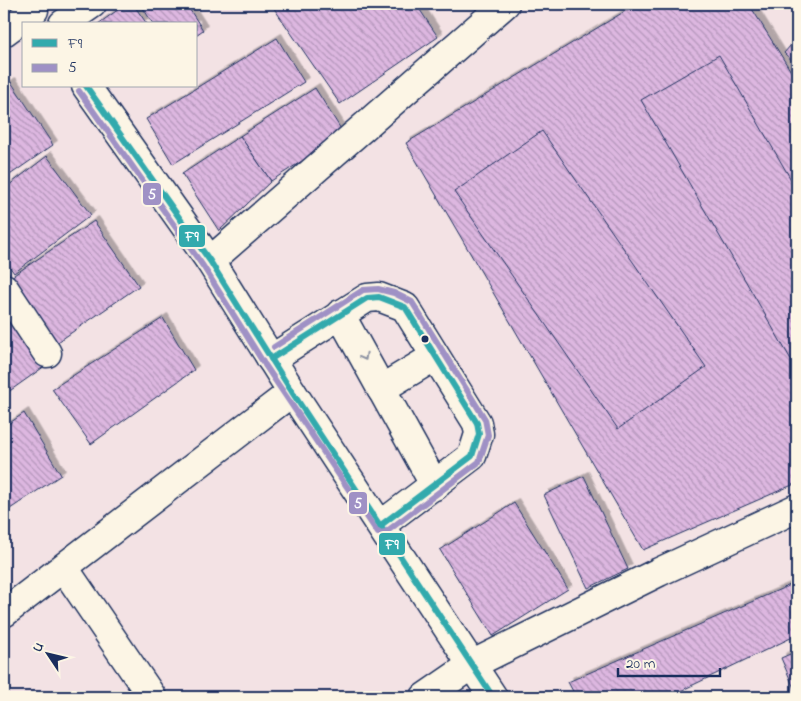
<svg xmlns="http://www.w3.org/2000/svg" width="801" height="701" font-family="'Indie Flower',sans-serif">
<defs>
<pattern id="building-back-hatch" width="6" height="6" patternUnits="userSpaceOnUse" patternTransform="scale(1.25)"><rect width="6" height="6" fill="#ddb7e0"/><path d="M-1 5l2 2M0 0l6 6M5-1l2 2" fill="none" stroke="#b295b9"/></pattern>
<filter id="shadow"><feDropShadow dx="4.5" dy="-4.5" stdDeviation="0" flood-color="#0004"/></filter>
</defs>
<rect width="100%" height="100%" fill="#f3e2e4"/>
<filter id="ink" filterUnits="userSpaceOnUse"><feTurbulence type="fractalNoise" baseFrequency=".02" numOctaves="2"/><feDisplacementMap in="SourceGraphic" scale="10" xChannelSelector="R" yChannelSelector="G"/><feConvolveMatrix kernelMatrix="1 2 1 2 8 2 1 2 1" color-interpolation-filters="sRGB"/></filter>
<g filter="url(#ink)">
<g fill="url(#building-back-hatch)" stroke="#1b2f5e" filter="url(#shadow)">
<path d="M126 4H133L147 24H98Z"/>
<path d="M149 4H186L203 30 196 35V24H153L143 8Z"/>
<path d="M271 4H416L438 37 340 104Z"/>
<path d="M637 4H749L797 81V483L643 550 406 143Z"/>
<path d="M277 38 304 82 173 164 146 119Z"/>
<path d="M797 38V65L784 53Z"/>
<path d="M719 55 797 190V370L641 100Z"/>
<path d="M11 82 53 145 4 179V87Z"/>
<path d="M315 88 344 134 271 181 240 136Z"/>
<path d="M542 131 706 367 618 429 454 192Z"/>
<path d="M240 136 271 181 219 231 182 174Z"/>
<path d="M47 156 91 215 14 273 4 259V189Z"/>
<path d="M94 221 139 286 55 344 11 277Z"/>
<path d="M4 305 42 354 4 380Z"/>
<path d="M4 307 45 366 4 395Z"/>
<path d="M163 318 194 370 91 444 52 389Z"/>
<path d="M24 413 61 475 4 513V427Z"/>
<path d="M584 476 628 569 588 588 544 495Z"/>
<path d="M514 503 568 589 493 636 440 550Z"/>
<path d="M797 582V635L668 697H576L568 682Z"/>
<path d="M797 651V695L781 658Z"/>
</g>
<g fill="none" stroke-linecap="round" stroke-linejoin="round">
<defs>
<g id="minor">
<path d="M63 24 92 4"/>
<path d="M4 32 34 10"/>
<path d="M86 86 210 261 292 392 493 697"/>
<path d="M210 261 505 4"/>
<path d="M4 288 47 353"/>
<path d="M340 314 435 486"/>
<path d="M271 359 367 298 379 297 405 307 477 423 479 434 472 456 381 525"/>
<path d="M381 389 434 357"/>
<path d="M64 568 152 697"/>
<path d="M4 613 292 392"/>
<path d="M425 697 473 664 659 572 797 508"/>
</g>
</defs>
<use href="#minor" stroke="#1b2f5e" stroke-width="31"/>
<use href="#minor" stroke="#fcf5e5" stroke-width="28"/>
<defs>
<g id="bus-1">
<path d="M86 86 210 261 292 392 493 697"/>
<path d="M271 359 367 298 379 297 405 307 477 423 479 434 472 456 381 525"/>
</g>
<g id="bus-2">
<path d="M79 91 203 266 263 362"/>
<path d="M265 365 378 533 386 532 479 462 488 435 485 419 412 302 394 293 378 289 363 290 274 347"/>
</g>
</defs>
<use href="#bus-1" stroke="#fcf5e5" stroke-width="10"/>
<use href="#bus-2" stroke="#fcf5e5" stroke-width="10"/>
<use href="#bus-1" stroke="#32aaad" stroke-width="6"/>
<use href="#bus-2" stroke="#9f91c5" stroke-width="6"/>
</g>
<defs><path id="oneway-chevron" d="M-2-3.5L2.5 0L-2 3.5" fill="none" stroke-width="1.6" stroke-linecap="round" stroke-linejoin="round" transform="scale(1.25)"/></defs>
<use stroke="#8c92a2" href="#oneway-chevron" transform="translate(364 357) rotate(61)"/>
</g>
<circle fill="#1b2f5e" stroke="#fcf5e5" stroke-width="2" cx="425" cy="339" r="4.5"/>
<g stroke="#fcf5e5" stroke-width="2">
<rect x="142" y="182" width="20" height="24" rx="5" fill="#9f91c5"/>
<rect x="178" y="224" width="28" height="24" rx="5" fill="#32aaad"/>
<rect x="348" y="491" width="20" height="24" rx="5" fill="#9f91c5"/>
<rect x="378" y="532" width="28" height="24" rx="5" fill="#32aaad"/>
</g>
<g font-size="14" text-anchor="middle" font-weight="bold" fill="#fff">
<text x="152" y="199">5</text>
<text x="192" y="241">F9</text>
<text x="358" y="508">5</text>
<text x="392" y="549">F9</text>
</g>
<rect width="801" height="701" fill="none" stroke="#fcf5e5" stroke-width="20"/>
<rect x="10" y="10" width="781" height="681" fill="none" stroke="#1b2f5e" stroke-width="2" filter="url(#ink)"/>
<rect x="22" y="22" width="175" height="65" fill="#fcf5e5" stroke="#a2a6af"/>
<rect x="32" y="39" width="25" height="8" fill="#32aaad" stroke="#a2a6af"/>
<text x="68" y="48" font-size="15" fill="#1b2f5e">F9</text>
<rect x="32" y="64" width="25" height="8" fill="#9f91c5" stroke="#a2a6af"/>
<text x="68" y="72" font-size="15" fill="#1b2f5e">5</text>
<g transform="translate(48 654) rotate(305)" stroke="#fcf5e5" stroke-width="4" paint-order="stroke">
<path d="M0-4L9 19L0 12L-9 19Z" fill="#1b2f5e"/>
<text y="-8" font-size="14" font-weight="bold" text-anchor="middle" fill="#1b2f5e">U</text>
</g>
<path d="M618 668v8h102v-8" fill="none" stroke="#1b2f5e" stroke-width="2.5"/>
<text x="626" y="668" font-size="15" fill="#1b2f5e" stroke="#fcf5e5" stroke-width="4" paint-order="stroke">20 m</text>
</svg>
